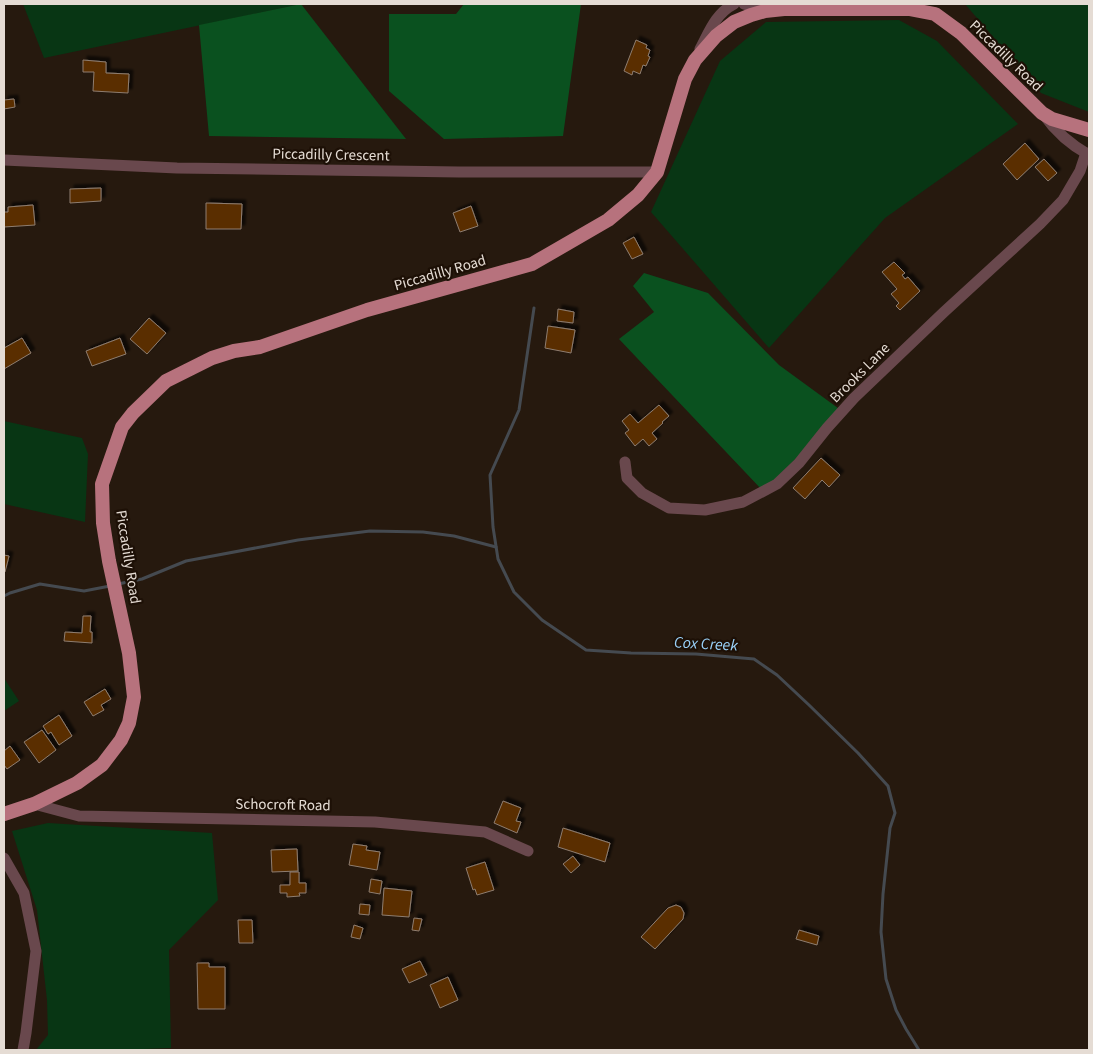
<svg xmlns="http://www.w3.org/2000/svg" width="1093" height="1054" font-family="'Source Sans 3',sans-serif">
<defs>
<filter id="shadow"><feDropShadow dx="4" dy="-4" stdDeviation="1" flood-color="#0009"/></filter>
</defs>
<rect width="100%" height="100%" fill="#26190e"/>
<g fill="#083614">
<path d="M23 4H301L44 58Z"/>
<path d="M965 4H1089V112L1041 93Z"/>
<path d="M899 20 937 41 1018 124 885 218 769 348 651 212 720 61 766 22Z"/>
<path d="M4 421 82 438 88 454 85 522 4 504Z"/>
<path d="M4 678 19 701 4 711Z"/>
<path d="M48 823 212 833 218 900 169 950 171 1048 117 1050H36L48 1035 47 1000 37 910 12 831Z"/>
</g>
<g fill="#0a511f">
<path d="M301 4 406 139 209 136 199 25Z"/>
<path d="M464 4H581L563 136 444 139 389 91V14H456Z"/>
<path d="M644 273 708 293 779 365 842 411 827 428 763 491 619 339 654 312 633 286Z"/>
</g>
<g fill="none" stroke-linecap="round" stroke-linejoin="round">
<g stroke="#454a50" stroke-width="3">
<path d="M534 308 519 410 490 475 493 527 498 559 514 592 542 620 586 650 631 653 696 654 754 659 777 675 809 705 858 753 888 786 895 813 890 828 883 894 881 932 886 979 896 1010 906 1029 919 1050"/>
<path d="M118 584 142 579 186 561 298 540 370 531 423 532 454 536 496 547"/>
<path d="M4 596 10 593 40 584 84 591 110 586"/>
</g>
</g>
<g fill="#5a2f00" stroke="#8e7d70" filter="url(#shadow)">
<path d="M636 40 647 45 646 48 650 50 648 56 650 57 646 66 643 65 640 74 633 71 632 75 624 71Z"/>
<path d="M83 60 106 62V73L129 74 128 93 93 91 94 72H83Z"/>
<path d="M14 99 15 107 4 109V100Z"/>
<path d="M1025 143 1039 159 1017 180 1003 164Z"/>
<path d="M1044 159 1057 173 1048 181 1035 167Z"/>
<path d="M101 188V201L70 203V189Z"/>
<path d="M206 203 242 204 241 229H206Z"/>
<path d="M33 205 35 225 4 227V212H8V207Z"/>
<path d="M471 206 478 226 460 232 453 213Z"/>
<path d="M634 237 643 254 632 259 623 243Z"/>
<path d="M894 262 905 273 902 275 905 279 908 277 920 291 900 310 896 306 899 303 891 294 897 289 882 272Z"/>
<path d="M558 309 574 312 573 323 557 321Z"/>
<path d="M149 318 166 333 147 354 130 339Z"/>
<path d="M548 326 575 330 571 353 545 348Z"/>
<path d="M22 338 31 353 4 369V348Z"/>
<path d="M120 338 126 354 92 366 86 351Z"/>
<path d="M659 405 669 416 662 422 663 423 652 433 657 439 649 446 643 439 635 446 625 433 629 430 622 421 630 414 638 423Z"/>
<path d="M821 458 840 475 829 487 822 480 805 499 793 488Z"/>
<path d="M4 555 9 556 5 572H4Z"/>
<path d="M83 616H91L90 632H92V643L64 641 65 632 82 633Z"/>
<path d="M105 689 111 699 101 705 104 710 93 716 84 702Z"/>
<path d="M59 715 72 736 59 745 51 732 48 734 43 726Z"/>
<path d="M42 730 56 750 39 763 24 742Z"/>
<path d="M10 746 20 760 7 769 4 765V751Z"/>
<path d="M503 801 521 808 516 821 521 822 517 833 494 823Z"/>
<path d="M563 828 610 843 605 862 558 847Z"/>
<path d="M353 844 367 846 366 850 380 852 377 870 349 865Z"/>
<path d="M297 849 298 871 272 872 271 850Z"/>
<path d="M573 856 580 865 571 873 563 864Z"/>
<path d="M485 862 494 890 477 895 475 889 473 890 466 868Z"/>
<path d="M290 872H299V883H306V893H299L300 896 287 897V893H280V885H290Z"/>
<path d="M371 879 382 881 380 894 369 892Z"/>
<path d="M384 888 412 891 409 917 382 915Z"/>
<path d="M360 904 370 905 369 915 359 914Z"/>
<path d="M676 905 681 907 684 913 683 919 655 949 641 937 668 908Z"/>
<path d="M414 918 422 919 419 931 412 930Z"/>
<path d="M238 920H252L253 943H239Z"/>
<path d="M354 925 363 928 360 939 351 937Z"/>
<path d="M799 930 819 936 817 945 796 939Z"/>
<path d="M420 961 427 975 409 983 402 969Z"/>
<path d="M197 963H209V967H225V1009H198Z"/>
<path d="M448 977 458 1000 440 1008 430 985Z"/>
</g>
<g fill="none" stroke-linecap="round" stroke-linejoin="round">
<g stroke="#69484d" stroke-width="11">
<path d="M744 4 765 11"/>
<path d="M700 49C709 32 716 13 734 4"/>
<path d="M1044 115C1056 132 1071 145 1089 155"/>
<path d="M4 160 177 168 459 172H657"/>
<path d="M625 462 627 478 642 493 669 508 705 510 743 502 777 484 799 463 827 428 854 398 944 312 1040 224 1063 200 1080 171 1086 153"/>
<path d="M34 804 79 816 375 822 485 832 528 851"/>
<path d="M4 858 24 893 36 951 26 1033 23 1050"/>
</g>
<path stroke="#b7727d" stroke-width="14" d="M4 814 34 804 77 783 102 765 121 740 129 723 134 697 129 653 109 561 103 523 102 484 122 427 133 413 166 381 212 358 234 351 260 347 367 310 532 264 608 220 638 195 657 172 685 79 695 60 716 36 734 22 751 15 765 11 784 9H909L935 14 961 33 1042 113 1052 119 1089 130"/>
</g>
<g text-anchor="middle" dominant-baseline="central" stroke-width="4.5" stroke-linejoin="round" paint-order="stroke">
<g font-size="15" fill="#e5dcd4" stroke="#1d1006">
<text transform="translate(1006 56) rotate(44)">Piccadilly Road</text>
<text transform="translate(331 155) rotate(1)">Piccadilly Crescent</text>
<text transform="translate(440 273) rotate(-16)">Piccadilly Road</text>
<text transform="translate(860 373) rotate(-45)">Brooks Lane</text>
<text transform="translate(128 557) rotate(81)">Piccadilly Road</text>
<text transform="translate(283 805) rotate(1)">Schocroft Road</text>
</g>
<g font-size="16" font-style="italic" fill="#99d1f9" stroke="#1d1006">
<text transform="translate(706 644) rotate(3)">Cox Creek</text>
</g>
</g>
<rect width="1093" height="1054" fill="none" stroke="#e5dcd4" stroke-width="10"/>
</svg>
